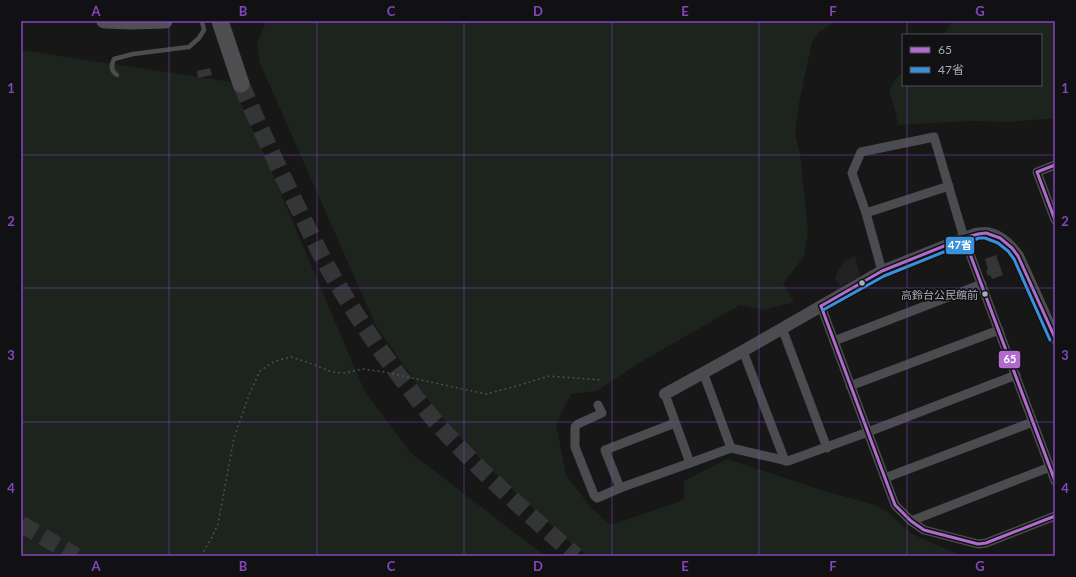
<svg xmlns="http://www.w3.org/2000/svg" width="1076" height="577" font-family="Lato,'Noto Sans JP',sans-serif">
<rect width="100%" height="100%" fill="#171717"/>
<path fill="#212123" d="M855 256 860 276 840 287 835 277 844 261Z"/>
<g fill="#1d241e">
<path d="M266 21H835L819 32 812 42 799 103 795 134 800 153 808 231 804 256 783 284 794 302 763 310 740 305 639 363 597 391 571 394 556 424 566 475 592 509 611 525 684 500V481L727 459 821 490 872 504 885 510 912 534 962 556H588L574 546 485 464 436 411 376 326 260 63 257 44Z"/>
<path d="M952 21H1055V118L1009 122 970 121 898 125 894 106 889 90 897 77 903 73V85H1041V35H944Z"/>
<path d="M21 50 231 82 270 168 364 390 411 453 545 556H21Z"/>
</g>
<g fill="#353536">
<path d="M210 68 212 75 198 78 197 71Z"/>
<path d="M996 255 1003 275 992 279 990 275 988 276 986 270 988 269 985 259Z"/>
</g>
<g fill="none" stroke-linecap="round" stroke-linejoin="round">
<g stroke="#343537" stroke-width="17" stroke-dasharray="17 8" stroke-linecap="butt">
<path d="M241 84C259 126 278 167 298 208 310 232 321 257 335 280 358 319 384 357 412 392 419 402 427 411 435 421 478 470 527 513 576 556"/>
<path d="M21 524 76 556"/>
</g>
<path stroke="#4d4e52" stroke-width="1.5" stroke-dasharray="2 3" stroke-linecap="butt" d="M201 556 212 537 218 524 234 438 249 395 260 371 275 361 291 357 307 362 332 372 345 373 363 369 384 372 486 394 517 386 549 376 602 380"/>
<path stroke="#4b4c50" stroke-width="4.5" d="M117 75C111 71 111 65 114 59L133 54 189 47 199 38 204 30 202 21"/>
<g stroke="#4b4c50" stroke-width="9">
<path d="M1055 165 1037 172 1055 220"/>
<path d="M866 213 949 186"/>
<path d="M882 271 866 213 852 173 861 152 934 137 964 238 1055 481"/>
<path d="M821 306 895 505 911 521 924 530 978 544 986 543 1055 516"/>
<path d="M782 328 827 448"/>
<path d="M834 341 982 284"/>
<path d="M743 351 785 461"/>
<path d="M703 372 731 448"/>
<path d="M850 386 999 330"/>
<path d="M665 394 690 463 731 448 788 461 868 432 1016 375"/>
<path d="M598 405 602 413 578 424 575 427V447L594 495 597 498 620 488 690 463"/>
<path d="M885 478 1033 422"/>
<path d="M620 488 605 450 675 423"/>
<path d="M911 521 1050 467"/>
</g>
<path stroke="#4b4c50" stroke-width="12" d="M665 394 743 351 882 271 975 234C978 234 982 233 985 233 999 234 1010 245 1018 256L1055 338"/>
<path stroke="#4d4f52" stroke-width="15" d="M104 21 132 22 165 21"/>
<path stroke="#4e4e51" stroke-width="17" d="M220 21 241 84"/>
<defs>
<g id="bus-1">
<path d="M1055 165 1037 172 1055 220"/>
<path d="M964 238 1055 481"/>
<path d="M821 306 895 505 911 521 924 530 978 544 986 543 1055 516"/>
<path d="M821 306 882 271 964 238 978 234 986 233 1000 238 1012 248 1018 256 1055 338"/>
</g>
<path id="bus-2" d="M823 310 884 276 966 243 979 238H985L998 243 1008 251 1014 259 1050 340"/>
</defs>
<use href="#bus-1" stroke="#111113" stroke-width="6"/>
<use href="#bus-2" stroke="#111113" stroke-width="6"/>
<use href="#bus-1" stroke="#b06ccc" stroke-width="3"/>
<use href="#bus-2" stroke="#3a90db" stroke-width="3"/>
</g>
<path fill="none" stroke="#8446be" stroke-width="1" stroke-opacity="0.55" d="M169 21V556M317 21V556M464 21V556M612 21V556M759 21V556M907 21V35M907 85V556M21 155H1055M21 288H1055M21 422H1055"/>
<g fill="#a8adb8" stroke="#111113" stroke-width="1.5">
<circle cx="862" cy="283" r="3.5"/>
<circle cx="985" cy="294" r="3.5"/>
</g>
<g text-anchor="middle" dominant-baseline="central" stroke-width="3.5" stroke-linejoin="round" paint-order="stroke">
<g font-size="11" fill="#a8adb8" stroke="#111113" text-anchor="end">
<text x="978" y="294">高鈴台公民館前</text>
</g>
</g>
<g stroke="#111113" stroke-width="1.5">
<rect x="945" y="236" width="30" height="19" rx="4" fill="#3a90db"/>
<rect x="998" y="350" width="23" height="19" rx="4" fill="#b06ccc"/>
</g>
<g font-size="11" text-anchor="middle" font-weight="bold" fill="#fff">
<text x="960" y="249">47省</text>
<text x="1010" y="363">65</text>
</g>
<rect width="1076" height="577" fill="none" stroke="#111113" stroke-width="44"/>
<rect x="902" y="34" width="140" height="52" fill="#111113" stroke="#4d4f55"/>
<rect x="910" y="47" width="20" height="6" fill="#b06ccc" stroke="#4d4f55"/>
<text x="938" y="54" font-size="12" fill="#a8adb8">65</text>
<rect x="910" y="67" width="20" height="6" fill="#3a90db" stroke="#4d4f55"/>
<text x="938" y="74" font-size="12" fill="#a8adb8">47省</text>
<rect x="22" y="22" width="1032" height="533" fill="none" stroke="#8446be" stroke-width="1.5"/>
<g font-size="13" text-anchor="middle" font-weight="bold" fill="#8446be">
<text x="96" y="16">A</text>
<text x="243" y="16">B</text>
<text x="391" y="16">C</text>
<text x="538" y="16">D</text>
<text x="685" y="16">E</text>
<text x="833" y="16">F</text>
<text x="980" y="16">G</text>
<text x="11" y="93">1</text>
<text x="1065" y="93">1</text>
<text x="11" y="226">2</text>
<text x="1065" y="226">2</text>
<text x="11" y="360">3</text>
<text x="1065" y="360">3</text>
<text x="11" y="493">4</text>
<text x="1065" y="493">4</text>
<text x="96" y="571">A</text>
<text x="243" y="571">B</text>
<text x="391" y="571">C</text>
<text x="538" y="571">D</text>
<text x="685" y="571">E</text>
<text x="833" y="571">F</text>
<text x="980" y="571">G</text>
</g>
</svg>
